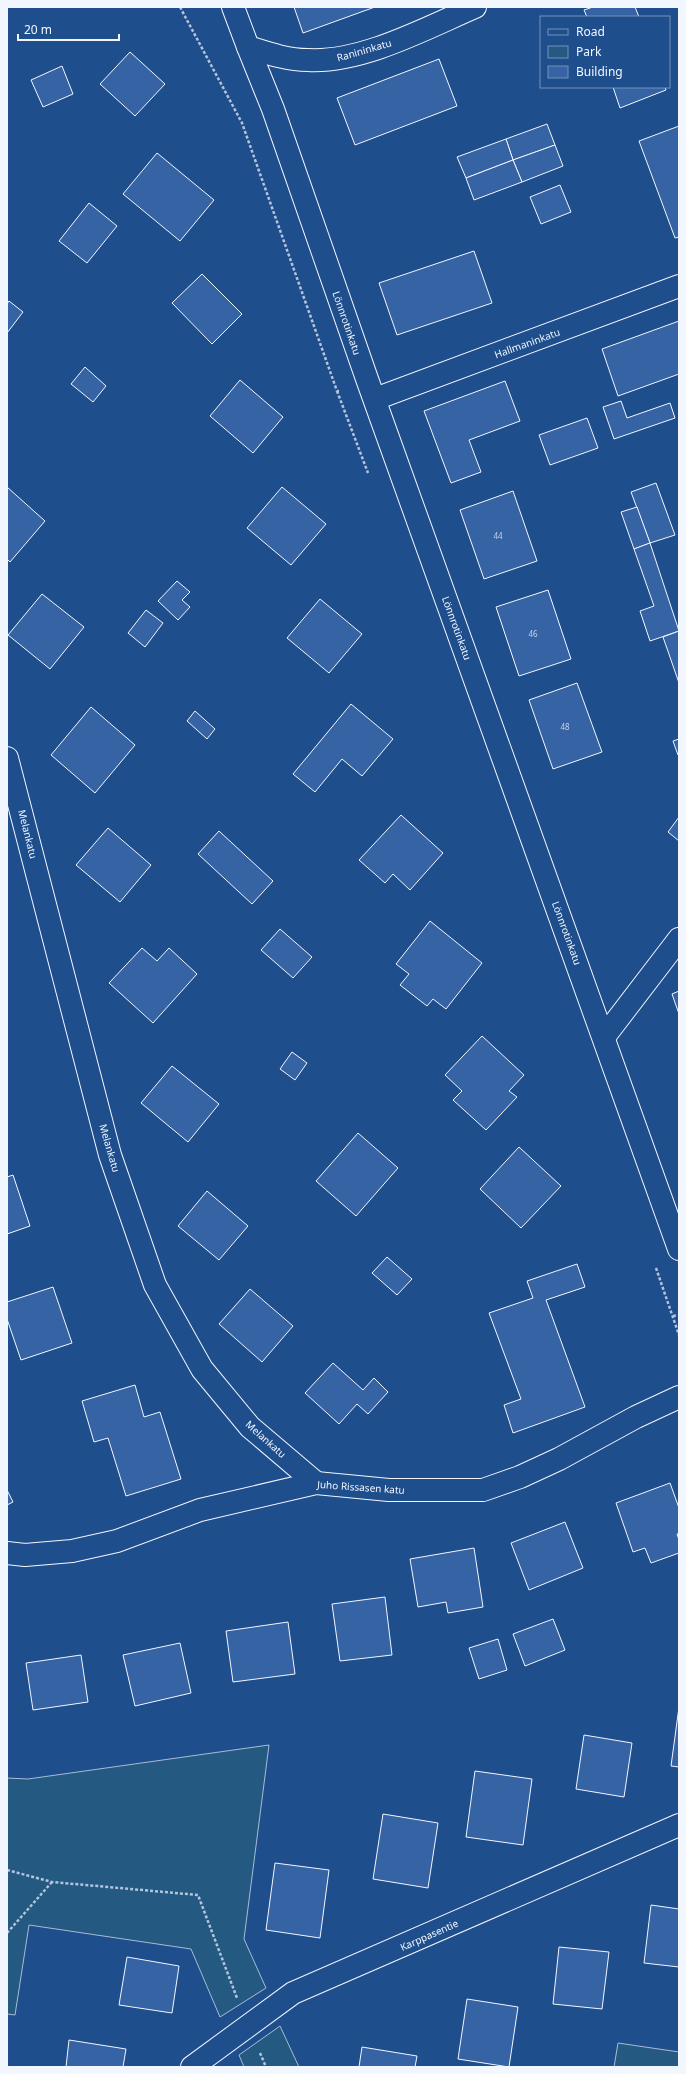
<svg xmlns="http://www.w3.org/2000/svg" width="686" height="2074" font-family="'Noto Sans',sans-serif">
<rect width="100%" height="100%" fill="#1f4e8c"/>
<g fill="#245a82" stroke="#a8bbd7">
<path d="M269 1745 244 1939 266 1988 220 2017 191 1949 29 1925 15 2015 7 2014V1778L28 1779Z"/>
<path d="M280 2026 299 2067H244L239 2055Z"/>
<path d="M618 2043 679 2052V2067H614Z"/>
</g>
<g fill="#3563a3" stroke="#f2f6ff">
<path d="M294 7H375L303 33Z"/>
<path d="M593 7H635L639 17H587L584 10Z"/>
<path d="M130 52 165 84 135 116 100 84Z"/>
<path d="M439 59 457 106 355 145 337 98Z"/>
<path d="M62 66 73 94 43 107 31 80Z"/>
<path d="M613 87H665L666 90 620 108Z"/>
<path d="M547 124 555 145 513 160 506 139Z"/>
<path d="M679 126V237L675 238 639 141Z"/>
<path d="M506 139 513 160 466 178 457 157Z"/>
<path d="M555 145 563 166 522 182 513 160Z"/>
<path d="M157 153 214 200 180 241 123 194Z"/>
<path d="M513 160 522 182 474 200 466 178Z"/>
<path d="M560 185 571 212 541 224 530 197Z"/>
<path d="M89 203 117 226 87 263 59 241Z"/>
<path d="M474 251 492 303 397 335 379 283Z"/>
<path d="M202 274 242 314 212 344 172 303Z"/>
<path d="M9 301 23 312 7 333V304Z"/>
<path d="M679 321V374L618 396 602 349Z"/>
<path d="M85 367 106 386 93 402 71 384Z"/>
<path d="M240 380 283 417 253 453 210 416Z"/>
<path d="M505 381 520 421 469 440 481 472 451 483 424 411Z"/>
<path d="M621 401 627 418 670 403 675 418 614 439 603 407Z"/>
<path d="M587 418 598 448 550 465 539 435Z"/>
<path d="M656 483 675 535 650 543 631 492Z"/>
<path d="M7 487 45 521 10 562 7 559Z"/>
<path d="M282 487 326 524 291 565 247 528Z"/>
<path d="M513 491 537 561 484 579 460 510Z"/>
<path d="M637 507 650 543 634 549 621 512Z"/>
<path d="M650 543 679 631 650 641 640 611 654 606 634 549Z"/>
<path d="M177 581 190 592 182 600 190 607 178 620 158 601Z"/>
<path d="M548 590 571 659 519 676 496 607Z"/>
<path d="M42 594 84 627 50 669 8 635Z"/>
<path d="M320 599 362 634 329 673 287 638Z"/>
<path d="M146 610 163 623 145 647 128 633Z"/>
<path d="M679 631V683L663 637Z"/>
<path d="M577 683 602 752 553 769 529 700Z"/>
<path d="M351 704 393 739 362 776 342 759 315 792 293 774Z"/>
<path d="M91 707 135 745 95 793 51 755Z"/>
<path d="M195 711 215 729 207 739 187 721Z"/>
<path d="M679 739V755H678L673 741Z"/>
<path d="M401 815 443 853 410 890 393 874 385 883 359 860Z"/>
<path d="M679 817V841L668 832Z"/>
<path d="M108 828 151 865 120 902 76 865Z"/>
<path d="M219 831 273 881 252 904 198 854Z"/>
<path d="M430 921 482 963 446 1009 433 999 427 1006 400 985 409 974 396 964Z"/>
<path d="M280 929 312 957 293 978 261 950Z"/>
<path d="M142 948 157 961 169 948 197 974 153 1023 109 983Z"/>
<path d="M679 991V1014L672 994Z"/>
<path d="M482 1036 524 1075 509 1091 517 1097 486 1130 453 1100 462 1091 445 1075Z"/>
<path d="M292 1052 307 1063 295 1080 280 1069Z"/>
<path d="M172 1066 219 1104 188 1142 141 1103Z"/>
<path d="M358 1133 398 1168 356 1216 316 1181Z"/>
<path d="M519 1147 561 1186 521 1228 480 1189Z"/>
<path d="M13 1175 30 1226 7 1234V1177Z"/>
<path d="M207 1191 248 1226 219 1260 178 1226Z"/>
<path d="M387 1257 412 1279 397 1295 372 1273Z"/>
<path d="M577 1264 585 1287 546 1300 585 1407 513 1433 504 1405 521 1399 489 1313 533 1298 527 1281Z"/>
<path d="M53 1287 72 1343 21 1360 7 1319V1302Z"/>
<path d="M250 1289 293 1326 262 1362 219 1324Z"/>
<path d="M333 1363 363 1390 374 1378 388 1392 368 1414 357 1404 339 1424 305 1393Z"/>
<path d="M135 1385 144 1417 160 1412 181 1479 126 1496 108 1438 94 1442 82 1401Z"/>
<path d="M670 1483 679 1508V1534H677L679 1540V1553L651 1563 645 1548 633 1552 616 1503Z"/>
<path d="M7 1490 13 1502 7 1505Z"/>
<path d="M565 1522 583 1568 529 1590 511 1543Z"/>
<path d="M474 1548 483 1607 448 1613 446 1602 418 1607 410 1559Z"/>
<path d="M385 1597 392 1655 340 1661 332 1604Z"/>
<path d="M553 1619 565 1650 525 1666 513 1634Z"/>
<path d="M288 1622 295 1674 233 1682 226 1631Z"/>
<path d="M498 1639 507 1670 479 1679 469 1648Z"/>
<path d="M180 1643 191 1693 135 1706 123 1655Z"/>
<path d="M81 1655 88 1702 33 1710 26 1663Z"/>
<path d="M679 1707V1767L671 1766Z"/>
<path d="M584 1735 632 1743 624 1797 576 1789Z"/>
<path d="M475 1771 532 1779 523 1845 466 1837Z"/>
<path d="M383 1814 438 1823 428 1888 373 1879Z"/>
<path d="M275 1863 329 1870 320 1938 266 1930Z"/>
<path d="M651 1905 679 1909V1967L644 1963Z"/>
<path d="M559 1947 609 1952 602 2009 553 2004Z"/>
<path d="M127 1957 179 1966 172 2013 119 2005Z"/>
<path d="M467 1999 518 2007 509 2067 458 2059Z"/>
<path d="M69 2040 126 2049 123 2067H66Z"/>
<path d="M362 2047 417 2056 415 2067H359Z"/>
</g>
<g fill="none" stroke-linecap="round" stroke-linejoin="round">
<defs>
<g id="minor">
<path d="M248 47 273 109 367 379 679 1249"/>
<path d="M375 399 679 286"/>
<path d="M7 758 110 1155 155 1285 202 1369 250 1427 316 1483"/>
<path d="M604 1037 679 939"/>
<path d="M7 1553 25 1555 72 1551 117 1541 200 1510 316 1483 389 1490H483L520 1477 559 1459 636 1417 679 1397"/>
<path d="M192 2067 293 1993 679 1825"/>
</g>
<path id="major" d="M233 7 248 47C267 53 287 60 308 60 362 63 426 28 475 7"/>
</defs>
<use href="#minor" stroke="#f2f6ff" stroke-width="24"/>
<use href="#major" stroke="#f2f6ff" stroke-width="24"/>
<g stroke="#b3c4dc" stroke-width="2.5" stroke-dasharray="3 2" stroke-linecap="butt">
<path d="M180 7 242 123 337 391H339"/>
<path d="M337 391 368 473"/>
<path d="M656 1268 679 1335"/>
<path d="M673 1316 679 1315"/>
<path d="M7 1870 52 1882 198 1895 237 1998"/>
<path d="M7 1933 52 1882"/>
<path d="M260 2053 266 2067"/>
</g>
<use href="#minor" stroke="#1f4e8c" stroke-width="22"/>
<use href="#major" stroke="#1f4e8c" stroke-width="22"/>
</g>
<g text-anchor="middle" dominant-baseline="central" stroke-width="3" stroke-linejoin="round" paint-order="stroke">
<g font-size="8" fill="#c3d1e8">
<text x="498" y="535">44</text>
<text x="533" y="633">46</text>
<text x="565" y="726">48</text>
</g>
<g font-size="10" fill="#f2f6ff" stroke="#1f4e8c">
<text transform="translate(364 50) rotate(-16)">Ranininkatu</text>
<text transform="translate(347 323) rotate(71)">Lönnrotinkatu</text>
<text transform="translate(527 343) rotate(-20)">Hallmaninkatu</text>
<text transform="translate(457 628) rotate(70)">Lönnrotinkatu</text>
<text transform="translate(28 834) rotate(76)">Melankatu</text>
<text transform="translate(567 933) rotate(70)">Lönnrotinkatu</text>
<text transform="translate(110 1148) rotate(74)">Melankatu</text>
<text transform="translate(266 1439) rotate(42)">Melankatu</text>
<text transform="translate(361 1487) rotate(4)">Juho Rissasen katu</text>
<text transform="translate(429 1935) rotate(-24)">Karppasentie</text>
</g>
</g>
<rect width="686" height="2074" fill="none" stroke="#f2f6ff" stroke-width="16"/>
<rect x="540" y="16" width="130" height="72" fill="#1f4e8c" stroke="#7391ba"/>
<rect x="548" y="29" width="20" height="6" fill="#1f4e8c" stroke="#7391ba"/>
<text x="576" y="36" font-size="12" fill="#f2f6ff">Road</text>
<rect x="548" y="46" width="20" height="12" fill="#245a82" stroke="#7391ba"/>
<text x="576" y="56" font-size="12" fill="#f2f6ff">Park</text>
<rect x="548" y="66" width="20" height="12" fill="#3563a3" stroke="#7391ba"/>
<text x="576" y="76" font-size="12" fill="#f2f6ff">Building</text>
<path d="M18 34v6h101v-6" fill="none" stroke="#f2f6ff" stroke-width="2"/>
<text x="24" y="34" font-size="12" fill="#f2f6ff" stroke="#1f4e8c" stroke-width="3" paint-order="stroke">20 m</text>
</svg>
